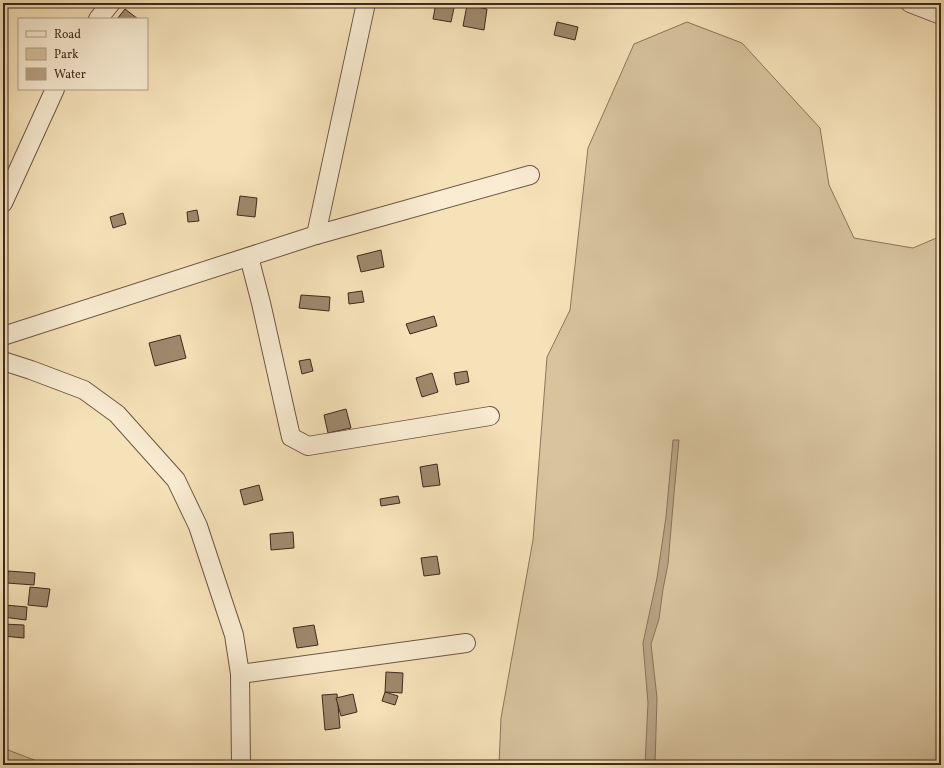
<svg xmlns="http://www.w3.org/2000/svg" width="944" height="768" font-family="Vollkorn,serif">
<rect width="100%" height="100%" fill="#f6e2b9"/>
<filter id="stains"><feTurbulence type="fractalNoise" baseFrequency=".005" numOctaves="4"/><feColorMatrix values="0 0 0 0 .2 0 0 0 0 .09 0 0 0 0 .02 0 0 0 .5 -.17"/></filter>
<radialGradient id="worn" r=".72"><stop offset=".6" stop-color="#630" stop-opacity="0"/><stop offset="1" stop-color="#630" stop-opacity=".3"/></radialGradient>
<g fill="#d7c39e" stroke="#8b765c">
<path d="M687 22 742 43 820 128 829 185 854 238 913 248 941 236V765H499L501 718 533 540 547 357 570 310 588 148 634 44Z"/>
<path d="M3 748 47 765H3Z"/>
</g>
<path fill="#b8a383" stroke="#887259" d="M673 440H679L674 494 668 564 663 589 659 619 651 644 657 698 655 765H645L648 703 643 643 657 578 666 517Z"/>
<g fill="#9e896d" stroke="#3f291b">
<path d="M436 3H455L451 22 433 19Z"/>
<path d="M467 5 487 9 484 30 463 26Z"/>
<path d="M125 9 138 19H117Z"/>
<path d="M557 22 578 27 575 40 554 35Z"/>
<path d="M240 196 257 198 255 217 237 215Z"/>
<path d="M197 210 199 221 188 222 187 212Z"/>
<path d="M123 213 126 224 113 228 110 217Z"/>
<path d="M381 250 384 267 361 272 357 256Z"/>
<path d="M362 291 364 302 349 304 348 293Z"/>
<path d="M301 295 330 297 329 311 299 308Z"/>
<path d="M434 316 437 326 410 334 406 324Z"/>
<path d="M180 335 186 358 155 366 149 343Z"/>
<path d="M310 359 313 371 302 374 299 361Z"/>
<path d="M467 371 469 382 456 385 454 373Z"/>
<path d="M432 373 438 392 422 397 416 378Z"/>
<path d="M346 409 351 428 328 433 324 415Z"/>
<path d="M437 464 440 485 423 487 420 467Z"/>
<path d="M259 485 263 500 244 505 240 490Z"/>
<path d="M398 496 400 503 381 506 380 499Z"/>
<path d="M293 532 294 548 271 550 270 534Z"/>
<path d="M437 556 440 574 424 576 421 558Z"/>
<path d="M8 571 35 573 34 585 7 583Z"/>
<path d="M30 587 50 589 47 607 28 605Z"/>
<path d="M5 605 27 607 26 620 3 617Z"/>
<path d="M3 624 24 625V638L3 636Z"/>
<path d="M314 625 318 645 297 648 293 628Z"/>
<path d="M386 672 403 673 402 693 385 692Z"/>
<path d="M385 692 398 696 395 705 382 701Z"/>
<path d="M337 694 340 728 325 730 322 695Z"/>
<path d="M353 694 357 712 341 716 336 698Z"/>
</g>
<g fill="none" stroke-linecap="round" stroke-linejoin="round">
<defs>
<g id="street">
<path d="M910 3 941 15"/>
<path d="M98 19 111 3"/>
<path d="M3 203 55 89"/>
<path d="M316 235 366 3"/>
<path d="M249 257 261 303 291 437 308 446 490 416"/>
<path d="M3 336 316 235 530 175"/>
<path d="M3 361 31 370 84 390 117 414 176 480 198 526 234 635 240 674 241 765"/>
<path d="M240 674 466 643"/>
</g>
</defs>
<use href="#street" stroke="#6d5742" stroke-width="20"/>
<use href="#street" stroke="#f9ecd2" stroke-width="18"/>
</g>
<rect width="944" height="768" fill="none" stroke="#f6e2b9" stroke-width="16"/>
<rect x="4" y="4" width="936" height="760" fill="none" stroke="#3f291b" stroke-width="2"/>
<rect x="8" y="8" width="928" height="752" fill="none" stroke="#3f291b"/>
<rect x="18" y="18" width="130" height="72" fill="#f9ecd2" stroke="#af9e89"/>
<rect x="26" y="31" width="20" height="6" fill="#f9ecd2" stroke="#af9e89"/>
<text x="54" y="38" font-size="12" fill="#3f291b">Road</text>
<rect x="26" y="48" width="20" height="12" fill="#d7c39e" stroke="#af9e89"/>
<text x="54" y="58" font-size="12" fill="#3f291b">Park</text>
<rect x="26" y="68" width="20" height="12" fill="#b8a383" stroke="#af9e89"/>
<text x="54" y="78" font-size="12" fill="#3f291b">Water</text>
<rect width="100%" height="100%" filter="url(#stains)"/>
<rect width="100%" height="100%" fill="url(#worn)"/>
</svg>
